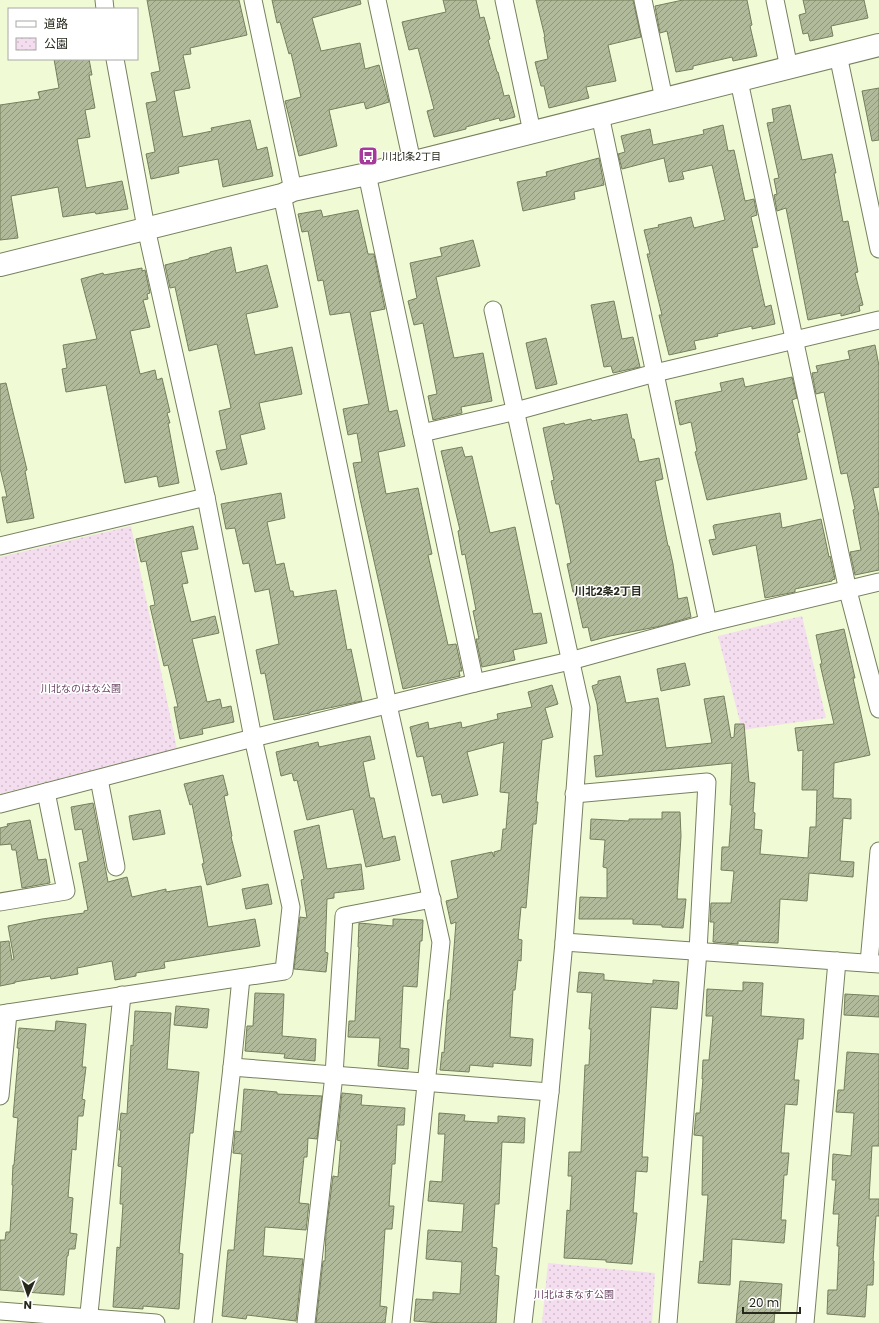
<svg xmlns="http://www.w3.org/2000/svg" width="879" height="1323" font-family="Poppins,'Noto Sans JP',sans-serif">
<defs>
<pattern id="park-dots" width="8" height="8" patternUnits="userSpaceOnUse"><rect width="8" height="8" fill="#f3ddee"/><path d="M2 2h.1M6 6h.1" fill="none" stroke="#d0becc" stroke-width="1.8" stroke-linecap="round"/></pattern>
<pattern id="building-hatch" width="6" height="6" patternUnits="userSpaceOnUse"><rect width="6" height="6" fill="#b1ba9b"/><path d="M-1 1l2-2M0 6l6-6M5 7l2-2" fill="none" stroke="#90977e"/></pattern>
</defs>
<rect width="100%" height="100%" fill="#f0fbd6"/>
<g fill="url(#park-dots)">
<path d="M131 526 177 749 0 794V557Z"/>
<path d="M802 616 826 718 742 730 718 636Z"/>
<path d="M548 1263 655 1273 652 1323H542Z"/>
</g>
<g fill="url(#building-hatch)" stroke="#757e5d">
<path d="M147 0H239L247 35 190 48 191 54 183 55 190 88 174 91 183 137 212 131 211 128 250 120 257 150 267 147 273 176 223 187 218 159 178 167 179 173 151 179 146 154 155 152 146 103 157 101 151 73 160 71Z"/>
<path d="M272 0H360L361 4 312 18 321 51 360 43 365 69 379 65 389 102 366 109 364 102 329 110 337 146 299 156 285 101 301 97 291 53 289 54 280 22 277 23Z"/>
<path d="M443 0H476L480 18 484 17 490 39 488 40 497 72H498L504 96 509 95 515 117 500 121 499 118 466 127V129L434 137 427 111 434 109 418 48 409 50 402 22 446 12Z"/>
<path d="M536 0H633L641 37 608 45 616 81 586 87 589 98 549 108 544 86H541L535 62 548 59 544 37H545Z"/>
<path d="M683 0H747L752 25 750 26 757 56 733 61 732 57 693 66V69L676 72 667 31 660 33 655 6Z"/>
<path d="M803 0H864L868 18 831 26 833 36 810 41 808 33 803 34 799 15 806 13Z"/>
<path d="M54 59H89L92 75H89L95 108 85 110 90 137 77 139 86 188 122 181 128 209 96 214 95 212 63 217 58 187 11 196 18 238 0 240V105L40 99 38 92 59 88Z"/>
<path d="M879 88V140L872 141 862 91Z"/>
<path d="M790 105 802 160 832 154 836 173H834L843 222 848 221 858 272 855 273 863 305 859 306 860 311 841 316V313L808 320 786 208 777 211 774 195 777 194 774 179 779 178 767 123 774 122 772 109Z"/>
<path d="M723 125 728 151 734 150 745 201 754 199 757 215 751 217 758 247 752 248 765 307 771 305 775 324 752 329V326L717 334 718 336 694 341 696 349 669 355 659 315H662L647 254H650L644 230 659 227 658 225 691 217 694 228 725 220 712 165 682 172 684 179 669 182 664 158 622 169 618 154 625 152 621 136 650 129 653 145 704 134 703 130Z"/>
<path d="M599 158 604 185 574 192 575 199 523 211 517 182 547 176 546 172Z"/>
<path d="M321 210 323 217 358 210 368 254H374L385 309 370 312 389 412 397 410 405 446 378 452 386 494 418 488 432 554 428 555 448 645 456 644 462 671H459L460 676 403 689 360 499 353 463 362 462 357 433 348 435 343 409 369 404 350 312 330 315 323 280 318 281 308 231 302 232 298 214Z"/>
<path d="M473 240 480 266 436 277 454 358 483 353 492 401 461 407 462 413 433 420 428 396 437 394 423 323 414 325 408 301 417 298 410 263 442 256 440 248Z"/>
<path d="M231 247 236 273 267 265 278 307 246 314 255 355 292 347 302 394 259 403 265 429 240 435 247 464 221 470 216 451 227 449 219 411 231 408 217 344 189 351 175 287 170 288 165 265 189 259V258L210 253V252Z"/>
<path d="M142 268V271L145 270 150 293 147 294 148 299 143 300 150 327 130 331 140 374 155 370 157 380 162 378 170 412 167 413 170 423H168L179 483 159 487 157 476 125 483 106 385 66 392 62 369 67 368 63 345 97 339 81 279 103 273 104 275Z"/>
<path d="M614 301 622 339 633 337 640 367 613 373 611 366 604 367 591 305Z"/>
<path d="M546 338 557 384 536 389 526 343Z"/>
<path d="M875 345 879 366V487L873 488 879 516V570L855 575 850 552 861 550 853 510 855 509 847 473 841 474 824 392 816 394 812 373 818 372 816 366 850 359 848 351Z"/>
<path d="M792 377 797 398 792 400 800 432 797 433 807 479 707 500 695 452 697 451 691 422 680 425 675 401 722 391 720 383 743 378 745 387Z"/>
<path d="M6 383 27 470 25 471 34 518 7 523 2 497H7L0 468V384Z"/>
<path d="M627 414 632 439H634L639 462 659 458 663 479 655 481 668 546H669L673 564 678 599 687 597 691 617 661 626 610 636 591 641 588 627 583 628 575 592H573L567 564 571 563 559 504H556L551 481 554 480 543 428 564 423 565 425 591 419 592 421Z"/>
<path d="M462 447 465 457 472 456 490 533 515 527 533 614 541 613 547 643 513 650 515 660 482 667 476 639H479L473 611 476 610 465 554 462 555 458 531 460 530 441 451Z"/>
<path d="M281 493 285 518 267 522 276 565 284 563 290 591H293L294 597 336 590 347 650 351 649 362 701 310 712V713L274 720 265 673 261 674 256 650 279 644 269 589 255 592 249 563 243 564 235 528 226 529 221 504Z"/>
<path d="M780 513 782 528 821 519 829 557 830 556 835 579 832 580V581L795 589V592L765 598 756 545 713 555 709 540 716 539 713 526 714 525Z"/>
<path d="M193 526 198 549 181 552 188 583 182 584 191 622 215 616 219 633 192 639 207 702 220 699 222 708 231 706 234 722 202 729 203 734 180 739 174 707H178L168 665 164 666 150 606 155 605 146 561 141 562 136 539Z"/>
<path d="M844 629 855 678H853L870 755 834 763 833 798 851 799V819L843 818 840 861 854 862 853 877 809 873 807 901 780 899 778 943 738 941V944L713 942 714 922H710L711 903H731L734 871 721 870 722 847H729L732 805H730L732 763 596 777 594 756 603 755 597 704 592 686 598 684V681L620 676 626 703 658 698 666 748 712 743 704 699 724 696 731 738 734 737 735 724H744L749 782 755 783 753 812 755 813 754 829 762 830 760 854 808 858 810 827H816L817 790H802L803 750 798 751 795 728 834 724 820 664H822L816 635Z"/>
<path d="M685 663 690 685 661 691 657 669Z"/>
<path d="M552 685 558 704 545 708 553 737 542 740 536 802H538L536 824H533L526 908 521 907 518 939 522 940 521 961 518 960 515 990H513L510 1037 533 1039 531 1066 493 1063V1067L470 1065 469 1072 440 1070 442 1052 444 1053 448 1000H450L456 922 451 924 446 901 458 898 451 861 492 852 494 857V852L501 850 503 829H506L509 793 500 792 504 742 467 752 478 795 443 803 441 794 432 796 423 756 417 757 410 727 428 722 429 729 461 722 462 728 498 719 497 714 532 707 528 692Z"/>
<path d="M370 736 375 759 363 762 370 798H374L383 839 395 836 400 860 366 867 353 809 307 820 297 780 294 781 292 773 281 776 276 752 318 742 319 747Z"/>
<path d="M223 775 228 795 224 796 232 836 231 837 241 876 207 885 202 864 204 863 192 804 190 805 184 784Z"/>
<path d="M93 803 108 882 127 877 132 897 166 889V892L201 886 208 927 255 919 260 946 164 962 165 968 136 973V976L115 980 112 961 77 968 78 974 51 979 50 976 15 982V983L0 986V942L9 941 12 960 14 959 8 926 42 919 84 913V911L88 910 79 863 88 861 82 829 75 830 71 807Z"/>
<path d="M160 810 165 834 133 840 129 816Z"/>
<path d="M662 812H680L681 836 677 899H686L683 928 662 927V925L633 924V919H579L580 897 607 898V868L603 867 605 840 590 839 591 819 629 821V819H662Z"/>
<path d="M30 820 38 860 46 859 50 883 22 888 16 850H12L11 844 0 845V828L8 826 7 824Z"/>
<path d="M319 825 327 869 361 864 364 889 334 893V898L327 899 325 952 328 953 326 972 294 969 300 917 307 918 301 880 304 879 294 831Z"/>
<path d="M268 884 272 904 246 909 242 889Z"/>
<path d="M393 919 423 920 422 941H420L417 987 403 986 400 1048 409 1049 408 1069 378 1066 380 1038 348 1037 349 1021H355L359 947H358L359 923 393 926Z"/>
<path d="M579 972 604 974V980L653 984V980L679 982 677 1009 651 1007 642 1157H648L647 1172 636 1171 633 1213H637L632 1264 606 1262V1260L564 1258 567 1210 570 1211 572 1176H568L569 1152H581L585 1065H589L591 1029H589L592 993 577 992Z"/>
<path d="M743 982 763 983 761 1016 804 1019 803 1039H798L794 1080H799L797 1105 785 1104 781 1153H789L787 1175H784L781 1220H786L784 1243 732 1239 730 1285 698 1283 700 1261 703 1262 708 1195H702L703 1136 694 1135 696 1113H700L703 1079H702L703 1060H709L713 1016H706L707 989 743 991Z"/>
<path d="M255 993 284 994 282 1036 316 1039 315 1061 284 1058 285 1054 245 1051 247 1026H253Z"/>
<path d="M845 994 879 996V1017L844 1015Z"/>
<path d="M176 1006 209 1009 207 1028 174 1025Z"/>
<path d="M135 1011 171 1013 167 1069 199 1072 193 1133H190L179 1253 183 1254 179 1309 143 1306V1309L113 1307 117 1247 120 1248 123 1204H120L122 1167 118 1166 121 1130H119L121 1113 127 1114 131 1045 133 1046Z"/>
<path d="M56 1021 86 1024 82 1067H86L82 1099 85 1100 83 1116H78L76 1150 72 1149 68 1197 73 1198 70 1233 77 1234 75 1249H69L68 1256H67L64 1295 0 1290V1240H5L6 1232H10L13 1185H12L13 1165H14L18 1118 13 1117 19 1048H17L19 1028 55 1031Z"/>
<path d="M847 1052 879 1054V1146H872L869 1199H879V1216H876L873 1261H874L873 1285H867L865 1317 827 1314 828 1290H837L839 1246H837L839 1214H833L836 1180H832L833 1154 851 1156 854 1113 836 1112 838 1090H844Z"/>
<path d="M244 1089 277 1092V1094L322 1096 317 1139 308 1138 307 1157H304L299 1203 309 1204 306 1230 265 1227 263 1256 303 1259 296 1321 247 1315 246 1319 222 1316 228 1250H234L242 1154 233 1153 235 1131 241 1132Z"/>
<path d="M342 1093 362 1095 361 1105 405 1108 404 1125H397L395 1164H392L389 1206H394L392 1229H385L380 1306 387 1307 385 1323H316L323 1261H325L326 1231 333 1176 338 1177 341 1141 337 1140Z"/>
<path d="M439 1113 465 1115 464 1121 498 1123V1116L525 1118 524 1143 502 1142 499 1204H495L492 1247 497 1248 495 1275 499 1276 496 1323H442L414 1321 416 1299 433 1300V1292L460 1294 462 1262 426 1259 428 1230 462 1232 464 1204 428 1201 430 1181 442 1182 445 1134H438Z"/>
<path d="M740 1281 782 1284 780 1311H775L774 1323H736Z"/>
</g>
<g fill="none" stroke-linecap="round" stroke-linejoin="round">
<defs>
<g id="minor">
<path d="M104 0 105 9"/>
<path d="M253 0 293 190"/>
<path d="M377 0 412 162"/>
<path d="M504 0 532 132"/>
<path d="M643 0 664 99"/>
<path d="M775 0 789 68"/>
<path d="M838 55 879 249"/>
<path d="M739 81 848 591 879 709"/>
<path d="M600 115 708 623"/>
<path d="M367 174 475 683"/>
<path d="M282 195 388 705 441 942 401 1323"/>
<path d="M493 310 581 708 564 942 550 1092 523 1323"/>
<path d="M422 433 516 411 655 373 879 320"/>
<path d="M0 546 206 497"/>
<path d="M99 779 116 867"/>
<path d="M574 794 707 782 698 951 668 1323"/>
<path d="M0 804 253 738 475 683 570 661 708 623 879 582"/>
<path d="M0 902 66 891 46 792"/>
<path d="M564 942 879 964"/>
<path d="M869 963 879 851"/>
<path d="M0 1014 284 971 291 907 253 738 206 497 146 228 115 59"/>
<path d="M232 1067 550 1092"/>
<path d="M0 1096 8 1013"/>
<path d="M0 1311 156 1323"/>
<path d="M88 1323 122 995"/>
<path d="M203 1323 232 1067 241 978"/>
<path d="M306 1323 334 1075 344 916 432 899"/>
<path d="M805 1323 837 961"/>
</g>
<path id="tertiary" d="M0 265 282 195 293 190 367 174 879 45"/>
</defs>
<use href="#minor" stroke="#77805f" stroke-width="19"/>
<use href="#tertiary" stroke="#77805f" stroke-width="24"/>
<use href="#minor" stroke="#fff" stroke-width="17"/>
<use href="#tertiary" stroke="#fff" stroke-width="22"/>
</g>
<defs>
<symbol id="bus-square" viewBox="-11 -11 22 22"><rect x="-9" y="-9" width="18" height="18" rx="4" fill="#a63a9a" stroke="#fff"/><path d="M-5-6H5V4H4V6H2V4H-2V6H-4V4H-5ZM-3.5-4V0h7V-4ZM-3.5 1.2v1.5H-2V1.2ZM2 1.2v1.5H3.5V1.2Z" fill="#fff"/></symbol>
</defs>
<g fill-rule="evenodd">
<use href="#bus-square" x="357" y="145" width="22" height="22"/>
</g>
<g text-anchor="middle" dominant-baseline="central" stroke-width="3" stroke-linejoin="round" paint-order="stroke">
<g font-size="10" fill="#25281b" stroke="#fff" text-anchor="start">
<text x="382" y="156">川北1条2丁目</text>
</g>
<g font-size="10" fill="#6c4465" stroke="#fff">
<text x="81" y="688">川北なのはな公園</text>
<text x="574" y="1294">川北はまなす公園</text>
</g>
<g font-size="11" font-weight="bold" fill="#25281b" stroke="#fff">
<text x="608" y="591">川北2条2丁目</text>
</g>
</g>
<rect x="8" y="8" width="130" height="52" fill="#ffffff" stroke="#a8a9a4"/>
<rect x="16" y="21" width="20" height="6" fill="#ffffff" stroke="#a8a9a4"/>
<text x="44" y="28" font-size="12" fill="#25281b">道路</text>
<rect x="16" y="38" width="20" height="12" fill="url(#park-dots)" stroke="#a8a9a4"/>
<text x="44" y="48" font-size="12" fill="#25281b">公園</text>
<g transform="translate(28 1295) rotate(182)" stroke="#ffffff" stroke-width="3" paint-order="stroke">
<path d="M0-3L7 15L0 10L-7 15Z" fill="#25281b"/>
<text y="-6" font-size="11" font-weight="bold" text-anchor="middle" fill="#25281b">N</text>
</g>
<path d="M743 1307v6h57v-6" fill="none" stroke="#25281b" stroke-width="2"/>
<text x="749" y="1307" font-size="12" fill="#25281b" stroke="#ffffff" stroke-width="3" paint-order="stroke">20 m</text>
</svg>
